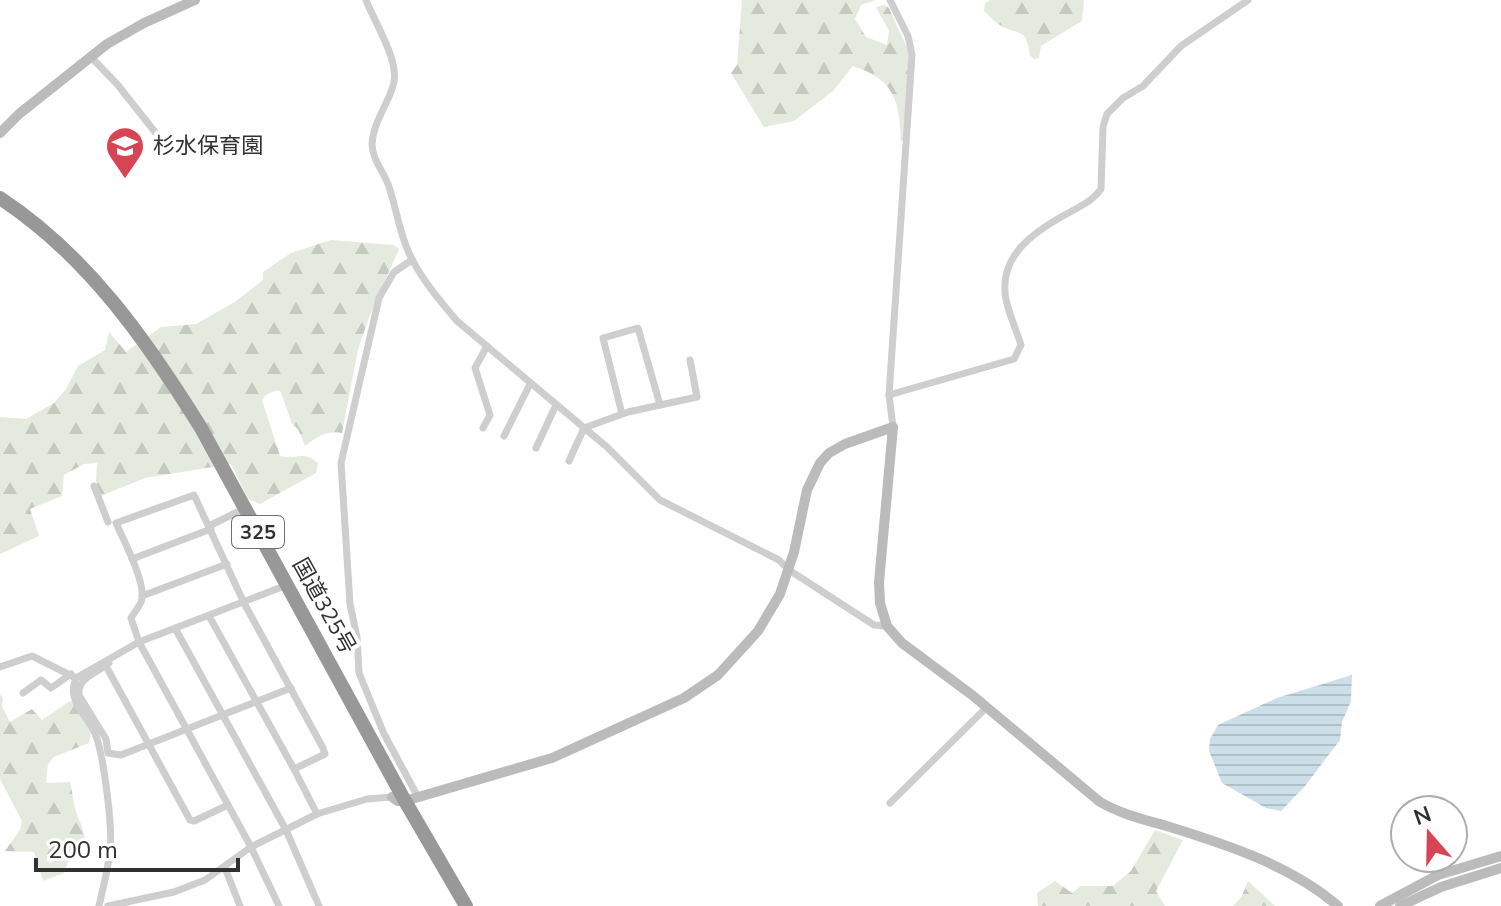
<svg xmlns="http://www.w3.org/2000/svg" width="1501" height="906" font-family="'Nunito Sans','Noto Sans JP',sans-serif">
<defs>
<pattern id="forest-firs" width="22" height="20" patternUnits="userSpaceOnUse" patternTransform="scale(2)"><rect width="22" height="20" fill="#e5eade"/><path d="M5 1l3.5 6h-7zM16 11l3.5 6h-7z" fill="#c5c9bf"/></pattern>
<pattern id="water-rules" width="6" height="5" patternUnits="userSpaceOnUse" patternTransform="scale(2)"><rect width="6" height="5" fill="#ccdfe8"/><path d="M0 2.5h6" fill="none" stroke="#b0c0c7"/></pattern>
</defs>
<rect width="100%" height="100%" fill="#fff"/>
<g fill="url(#forest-firs)">
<path d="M742 0H876L861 5 855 19 866 37 887 45 889 31 876 7 885 5 889 8 909 52 904 140 901 141C899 100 895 80 853 66L833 91 794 121 764 127 731 73 737 65Z"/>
<path d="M990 0H1084L1082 21 1041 46 1039 58 1034 59 1030 56C1026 25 1019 37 1000 25 994 22 989 15 984 11L985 3Z"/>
<path d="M331 240 393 245 399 249 370 315 358 349 342 433C328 430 316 437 305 446L298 429 292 424 281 392 277 390 266 395 262 400 280 456C296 461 302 449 318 463L316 473 260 504 248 499 231 464 145 478 101 496 96 482 97 463 84 464 64 475 62 496 30 509 39 536 0 554V417L26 419 54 403 66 389 78 366 105 350 109 332 126 352 161 327 196 324 235 302 263 280V272L291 253Z"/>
<path d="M0 694 3 698 2 706 10 722 32 709 42 720 70 701 77 703C84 716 94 728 89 743L54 757 48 764 46 783 70 782C73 791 72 800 75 808 78 820 84 828 85 840 74 847 68 861 64 873L43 881 34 852 5 851 20 830 22 821 0 779Z"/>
<path d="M1155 830 1183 840 1156 891 1165 906H1038L1037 893 1055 881 1072 893 1081 886H1113L1131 871Z"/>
<path d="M1248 881 1275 906H1233L1242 896Z"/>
</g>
<path fill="url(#water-rules)" d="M1352 675 1351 701 1342 722 1340 740 1305 786 1281 811 1266 808 1222 783 1209 751 1210 739 1218 725 1277 698Z"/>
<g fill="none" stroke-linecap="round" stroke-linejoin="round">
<g stroke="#cecece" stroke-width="7">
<path d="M366 0C375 24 401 62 393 86 387 106 373 123 372 144 372 159 383 171 388 184 397 209 400 238 413 261 424 282 441 302 457 321L607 447 660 500 779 560 789 570 874 625 887 626"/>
<path d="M890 0 908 36 912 55 889 395 893 427"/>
<path d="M91 57 117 84 170 151"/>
<path d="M412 260 394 272 379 298 341 463 350 604 357 637 359 673 384 734 418 797"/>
<path d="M889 395 1014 359 1021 345C1016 328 1006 309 1005 292 1002 255 1033 233 1061 217 1075 209 1092 202 1101 189L1103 127 1107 114 1123 98 1143 86 1181 46 1248 0"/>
<path d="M622 414 603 338 638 328 660 405"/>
<path d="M483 428 490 415 475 368 487 346"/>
<path d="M504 436 530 384"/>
<path d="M536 448 556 405"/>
<path d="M569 461 584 428 628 412 697 397 690 360"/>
<path d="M94 486 108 522"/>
<path d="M209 526 245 508"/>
<path d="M132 559 211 529"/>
<path d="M142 596 227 564"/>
<path d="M209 616 294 769"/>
<path d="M175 628 286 830 319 906"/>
<path d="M109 663C98 673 77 677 79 695L106 739 108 753 121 755 291 688"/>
<path d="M106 666 190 820 194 821 228 805"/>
<path d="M0 667 32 656 76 678"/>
<path d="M23 693 41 680 51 688 71 674"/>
<path d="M890 803 986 708"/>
<path d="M225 868 240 906"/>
<path d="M99 906C103 888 108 869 110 851 113 828 104 761 97 739 91 716 65 704 76 678L139 642 287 585"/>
<path d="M108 906 174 892 205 880 251 847 317 814 367 799 392 797"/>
<path d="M279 906 251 847 139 642 131 618C134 613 139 607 141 602 148 586 123 539 116 523L194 495 244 603 323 748 325 754 294 769 317 814"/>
</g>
<g stroke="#bbb" stroke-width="10">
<path d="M0 133 19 114 107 44 144 23 195 0"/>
<path d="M392 797 398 801H405L552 758 684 698 718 675 758 631 780 594 794 552 807 490 820 463 829 453 845 444 893 427 879 582 880 603 887 626 902 643 972 695 1100 802C1123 815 1146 820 1170 827 1228 845 1292 866 1338 906"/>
<path d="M1380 906 1438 875 1501 856"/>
<path d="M1400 906 1441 887 1501 868"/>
</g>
<path stroke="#989898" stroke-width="14" d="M0 198C87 255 147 341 201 428L405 801 466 906"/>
</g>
<defs>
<symbol id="school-pin" viewBox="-11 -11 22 30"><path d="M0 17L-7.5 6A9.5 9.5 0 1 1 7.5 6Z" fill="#d74555" stroke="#fff"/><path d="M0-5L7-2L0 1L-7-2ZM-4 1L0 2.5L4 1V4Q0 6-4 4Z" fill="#fff"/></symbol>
</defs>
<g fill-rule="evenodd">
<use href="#school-pin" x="103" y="124" width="44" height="60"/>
</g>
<g text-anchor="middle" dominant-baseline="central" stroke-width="8" stroke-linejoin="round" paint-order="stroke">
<rect fill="#fff" stroke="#6f6f6f" stroke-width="2" x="232" y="516" width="52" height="32" rx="6"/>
<g font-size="20" font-weight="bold" fill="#313131">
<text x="258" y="532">325</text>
</g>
<g font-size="22" fill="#313131" stroke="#fff" text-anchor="start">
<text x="153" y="146">杉水保育園</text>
</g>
<g font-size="22" fill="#313131" stroke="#fff">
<text transform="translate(324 606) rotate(61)">国道325号</text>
</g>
</g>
<g transform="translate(1429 834) rotate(340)"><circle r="38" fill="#ffffff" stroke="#adadad" stroke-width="2"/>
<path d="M0-6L14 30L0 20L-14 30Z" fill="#d74555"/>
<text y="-12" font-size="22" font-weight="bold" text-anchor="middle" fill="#313131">N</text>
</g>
<path d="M36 858v12h202v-12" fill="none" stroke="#313131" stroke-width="4"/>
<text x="48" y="858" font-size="24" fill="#313131" stroke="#ffffff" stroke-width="6" paint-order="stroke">200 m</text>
</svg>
